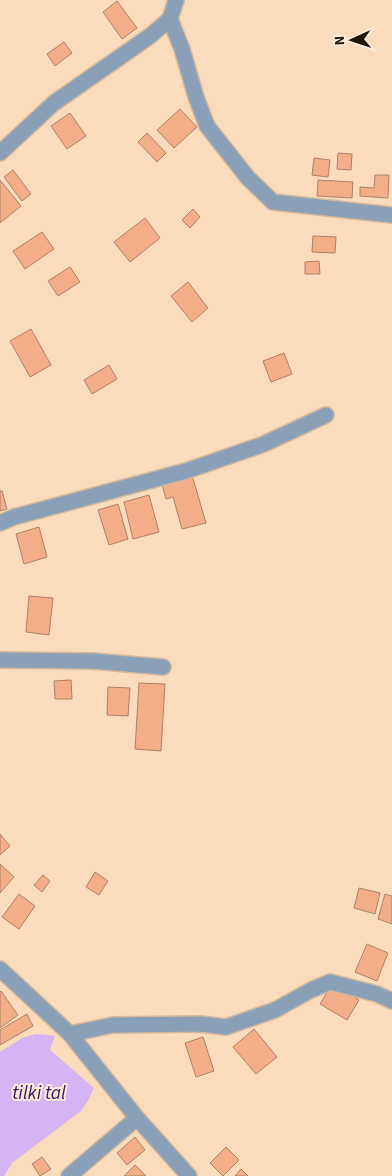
<svg xmlns="http://www.w3.org/2000/svg" width="392" height="1176" font-family="'Source Sans 3',sans-serif">
<rect width="100%" height="100%" fill="#fadcbd"/>
<path fill="#d6b4f4" d="M36 1034 55 1036 50 1050 94 1088 88 1101 81 1111 12 1163 4 1176H0V1052L22 1038Z"/>
<g fill="#f3ad89" stroke="#ad8068">
<path d="M117 1 137 28 122 39 103 12Z"/>
<path d="M64 42 72 53 55 66 47 54Z"/>
<path d="M180 109 197 127 174 148 157 130Z"/>
<path d="M70 113 86 136 67 149 51 126Z"/>
<path d="M147 133 166 153 157 162 138 142Z"/>
<path d="M338 153 352 154 351 170 337 169Z"/>
<path d="M314 158 330 160 328 177 312 175Z"/>
<path d="M13 170 31 194 22 201 4 177Z"/>
<path d="M375 175H389L388 198 360 196V187L374 188Z"/>
<path d="M0 180 21 206 0 223Z"/>
<path d="M318 180 353 182 352 198 317 196Z"/>
<path d="M193 209 200 217 190 228 182 220Z"/>
<path d="M145 218 160 238 130 262 114 242Z"/>
<path d="M42 232 54 249 25 269 13 251Z"/>
<path d="M313 236 336 237 335 253 312 252Z"/>
<path d="M319 261 320 274H305V262Z"/>
<path d="M70 267 80 282 58 296 48 281Z"/>
<path d="M188 282 208 308 192 322 171 296Z"/>
<path d="M31 329 51 365 30 377 10 341Z"/>
<path d="M284 353 292 374 271 382 263 361Z"/>
<path d="M109 365 117 379 92 394 84 380Z"/>
<path d="M192 475 206 523 182 529 173 497 166 499 162 484Z"/>
<path d="M0 491H2L7 509 0 511Z"/>
<path d="M149 495 159 532 133 539 124 502Z"/>
<path d="M118 504 128 539 109 545 98 510Z"/>
<path d="M39 527 47 557 24 564 16 534Z"/>
<path d="M29 596 53 598 49 635 26 632Z"/>
<path d="M71 680 72 699H55L54 681Z"/>
<path d="M139 683 165 684 161 751 135 749Z"/>
<path d="M108 687 130 688 128 716 107 715Z"/>
<path d="M0 834 10 846 0 855Z"/>
<path d="M0 864 14 877 0 893Z"/>
<path d="M95 872 108 881 99 895 86 887Z"/>
<path d="M43 875 50 881 42 892 34 885Z"/>
<path d="M359 888 380 893 375 914 354 908Z"/>
<path d="M19 894 35 906 19 929 2 917Z"/>
<path d="M385 894 392 896V924L378 919Z"/>
<path d="M367 944 388 953 377 981 355 972Z"/>
<path d="M332 984 359 1000 347 1020 320 1004Z"/>
<path d="M1 991 18 1015 0 1028V992Z"/>
<path d="M27 1014 33 1026 0 1045V1030Z"/>
<path d="M254 1029 277 1057 256 1074 233 1047Z"/>
<path d="M203 1037 214 1071 196 1077 185 1043Z"/>
<path d="M135 1137 145 1150 127 1165 117 1153Z"/>
<path d="M226 1147 239 1160 223 1176 210 1163Z"/>
<path d="M42 1157 51 1169 40 1176 32 1164Z"/>
<path d="M135 1165 146 1176H124Z"/>
<path d="M241 1169 248 1176H235Z"/>
</g>
<g fill="none" stroke-linecap="round" stroke-linejoin="round">
<defs>
<g id="street">
<path d="M170 19 176 0"/>
<path d="M0 153 54 103 150 36 170 19 182 49 196 97 207 126 248 178 273 202 392 215"/>
<path d="M0 523 14 517 186 471 264 444 326 415"/>
<path d="M0 660 92 661 163 667"/>
<path d="M0 969 70 1034 137 1118 189 1176"/>
<path d="M70 1034 113 1025 201 1024 226 1027 275 1010 311 990 330 982 377 994 392 1001"/>
<path d="M69 1176 137 1118"/>
</g>
</defs>
<use href="#street" stroke="#d3b89c" stroke-width="18"/>
<use href="#street" stroke="#89a0b8" stroke-width="15"/>
</g>
<g text-anchor="middle" dominant-baseline="central" stroke-width="4" stroke-linejoin="round" paint-order="stroke">
<g font-size="19" font-style="italic" fill="#3f115b" stroke="#fbecdc">
<text x="39" y="1093">tilki tal</text>
</g>
</g>
<g transform="translate(352 40) rotate(267)" stroke="#fbecdc" stroke-width="4" paint-order="stroke">
<path d="M0-4L9 19L0 12L-9 19Z" fill="#221506"/>
<text y="-8" font-size="14" font-weight="bold" text-anchor="middle" fill="#221506">N</text>
</g>
</svg>
